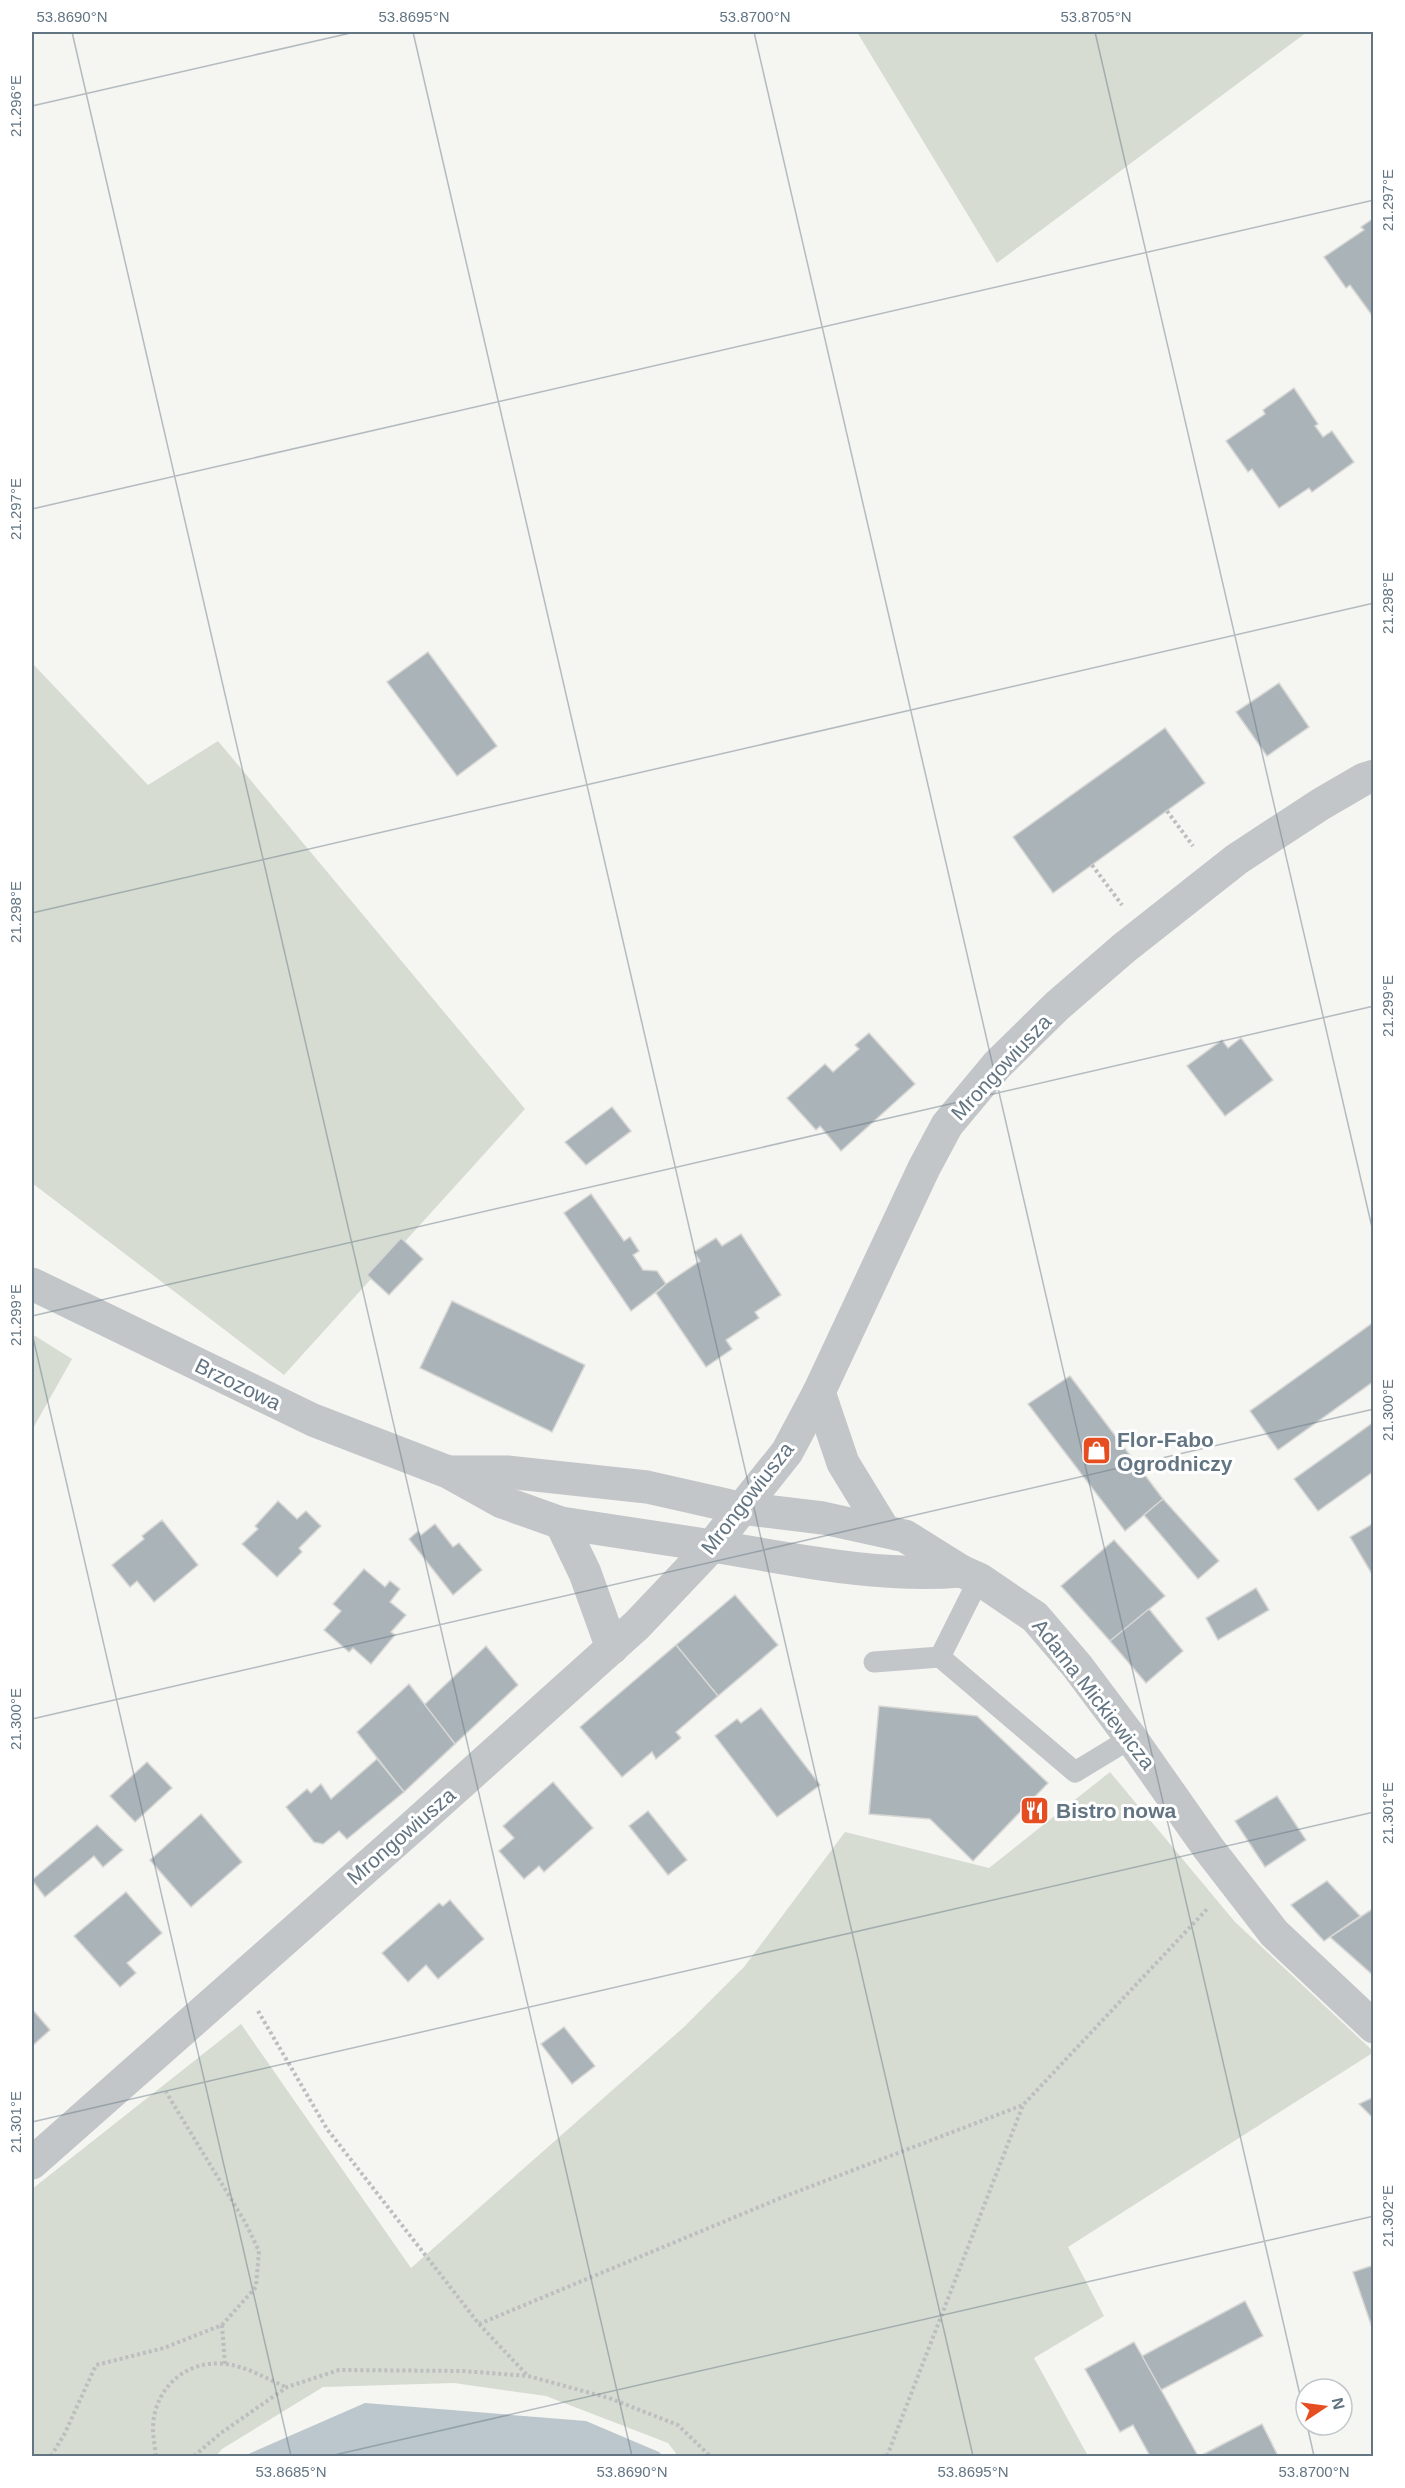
<svg xmlns="http://www.w3.org/2000/svg" width="1405" height="2488" font-family="Helvetica,sans-serif">
<rect width="100%" height="100%" fill="#f5f5f1"/>
<g fill="#d6dcd2">
<path d="M857 32H1307L997 263Z"/>
<path d="M32 663 148 785 218 741 525 1109 284 1375 32 1183Z"/>
<path d="M32 1334 72 1359 32 1430Z"/>
<path d="M1110 1772 1235 1922 1374 2052 1068 2247 1104 2316 1034 2358 1088 2456H678L668 2443 546 2396 454 2383 323 2387 222 2449 216 2456H32V2189L241 2024 411 2268 684 2027 744 1967 845 1832 989 1868Z"/>
</g>
<path fill="#bbc7cc" d="M365 2403 586 2421 659 2452 663 2456H244Z"/>
<g fill="#aab3b8" stroke="#d6d6d4" stroke-width="1.5">
<path d="M1374 218V318L1350 285 1346 288 1324 257 1364 230 1361 227Z"/>
<path d="M1294 388 1318 424 1315 426 1323 437 1332 431 1354 462 1312 492 1309 488 1279 508 1252 469 1248 472 1226 441 1265 414 1263 410Z"/>
<path d="M428 652 497 746 457 776 387 682Z"/>
<path d="M1279 683 1309 727 1267 756 1236 712Z"/>
<path d="M1165 728 1205 783 1053 893 1013 837Z"/>
<path d="M869 1033 915 1084 841 1151 820 1126 816 1130 787 1098 825 1064 833 1072 859 1049 855 1045Z"/>
<path d="M1241 1038 1273 1080 1225 1116 1187 1066 1222 1040 1228 1048Z"/>
<path d="M612 1107 631 1131 586 1165 565 1142Z"/>
<path d="M591 1194 624 1241 630 1237 639 1251 633 1255 643 1270 657 1271 666 1284 631 1311 564 1213Z"/>
<path d="M741 1234 781 1295 755 1312 759 1318 726 1340 732 1349 706 1367 656 1293 666 1284 700 1261 694 1252 716 1238 722 1246Z"/>
<path d="M401 1238 423 1259 389 1295 367 1275Z"/>
<path d="M452 1301 585 1365 552 1432 420 1368Z"/>
<path d="M1374 1322V1381L1278 1450 1250 1411Z"/>
<path d="M1070 1376 1163 1499 1125 1531 1028 1404Z"/>
<path d="M1374 1422V1471L1318 1511 1294 1479Z"/>
<path d="M1163 1499 1219 1561 1198 1579 1144 1515Z"/>
<path d="M278 1501 297 1519 306 1511 321 1526 299 1548 302 1552 277 1577 242 1544 258 1529 255 1526Z"/>
<path d="M162 1520 198 1565 154 1602 137 1581 130 1587 112 1565 144 1539 142 1536Z"/>
<path d="M1374 1523V1573L1372 1574 1350 1537Z"/>
<path d="M435 1524 453 1547 459 1543 482 1570 453 1595 409 1539 418 1531 421 1535Z"/>
<path d="M1114 1540 1165 1596 1110 1641 1061 1586Z"/>
<path d="M364 1569 385 1587 390 1581 400 1589 390 1602 406 1615 391 1632 395 1635 371 1664 353 1648 349 1652 324 1630 341 1611 333 1604Z"/>
<path d="M1256 1588 1269 1610 1218 1640 1206 1618Z"/>
<path d="M735 1595 778 1645 718 1696 676 1645Z"/>
<path d="M1149 1609 1183 1651 1146 1683 1110 1641Z"/>
<path d="M676 1645 718 1696 676 1732 681 1738 656 1759 652 1752 622 1777 580 1727Z"/>
<path d="M486 1646 518 1685 455 1744 424 1705Z"/>
<path d="M409 1684 455 1744 404 1792 357 1732Z"/>
<path d="M879 1706 977 1716 1048 1783 973 1861 930 1819 869 1814Z"/>
<path d="M761 1708 820 1785 777 1817 715 1736 737 1719 741 1723Z"/>
<path d="M377 1759 404 1792 347 1839 339 1831 323 1844 314 1842 286 1807 307 1789 311 1793 321 1784 331 1799Z"/>
<path d="M147 1762 172 1788 135 1822 110 1796Z"/>
<path d="M553 1782 593 1828 544 1872 539 1866 524 1879 499 1851 514 1838 503 1826Z"/>
<path d="M1277 1796 1306 1840 1265 1867 1235 1821Z"/>
<path d="M648 1811 687 1860 668 1875 629 1826Z"/>
<path d="M201 1814 242 1862 191 1907 150 1860Z"/>
<path d="M97 1825 123 1850 103 1867 94 1856 45 1897 32 1880Z"/>
<path d="M1327 1881 1360 1916 1324 1941 1291 1905Z"/>
<path d="M126 1892 162 1933 127 1963 136 1973 120 1987 74 1936Z"/>
<path d="M450 1900 484 1939 438 1979 426 1965 408 1982 382 1953 439 1903 443 1906Z"/>
<path d="M1374 1908V1976L1330 1937Z"/>
<path d="M32 2009 50 2030 32 2046Z"/>
<path d="M564 2027 595 2066 572 2084 541 2044Z"/>
<path d="M1374 2097V2119L1359 2104Z"/>
<path d="M1374 2265V2333L1353 2272Z"/>
<path d="M1245 2301 1263 2336 1161 2390 1142 2356Z"/>
<path d="M1134 2342 1142 2356 1198 2456H1150L1133 2425 1120 2432 1085 2369Z"/>
<path d="M1262 2424 1278 2456H1200Z"/>
</g>
<g fill="none" stroke-linecap="round" stroke-linejoin="round">
<g stroke="#bcbec0" stroke-width="4" stroke-dasharray="3 3" stroke-linecap="butt">
<path d="M1167 811 1193 846"/>
<path d="M1092 865 1122 905"/>
<path d="M258 2011 327 2129 479 2324 527 2375"/>
<path d="M479 2324 783 2197 1023 2105 1208 1908"/>
<path d="M222 2325 225 2364"/>
<path d="M51 2456 64 2435 96 2365 164 2348 222 2325 256 2287 259 2251 245 2222 166 2092"/>
<path d="M156 2456C155 2447 153 2438 153 2429 153 2389 186 2359 225 2364 246 2366 267 2379 286 2387"/>
<path d="M194 2456 221 2433 287 2387 339 2370 463 2371 528 2376 609 2398 678 2425 710 2456"/>
<path d="M887 2456 1023 2105"/>
</g>
<g stroke="#c2c6c9" stroke-width="21">
<path d="M979 1579 940 1657 1075 1772 1131 1738"/>
<path d="M874 1662 940 1657"/>
</g>
<g stroke="#c2c6c9" stroke-width="33">
<path d="M819 1392 843 1463 884 1530"/>
<path d="M740 1508 823 1518 905 1536 961 1571 979 1579 1035 1617 1077 1666 1131 1738 1209 1849 1274 1933 1374 2027"/>
<path d="M712 1546C793 1559 878 1578 961 1571"/>
</g>
<g stroke="#c2c6c9" stroke-width="33">
<path d="M32 1284 313 1420 448 1472 502 1502 561 1523 712 1546"/>
<path d="M451 1472H507L647 1487 740 1508"/>
<path d="M561 1523 585 1573 612 1648"/>
<path d="M32 2163 411 1828 637 1625 712 1546 787 1452 819 1392 924 1168 947 1125 997 1065 1057 1006 1124 948 1237 859 1321 804 1364 779 1374 776"/>
</g>
</g>
<path fill="none" stroke="#637583" stroke-width="1.5" stroke-opacity="0.45" d="M72 32 632 2456M413 32 973 2456M754 32 1306 2421M1095 32 1374 1236M32 106 355 32M32 509 1374 200M32 913 1374 603M32 1316 1374 1006M32 1333 291 2456M32 1719 1374 1409M32 2122 1374 1812M1307 2425 1314 2456M330 2456 1374 2216"/>
<defs>
<symbol id="shop-square" viewBox="-11 -11 22 22"><rect x="-9" y="-9" width="18" height="18" rx="4" fill="#e64d20" stroke="#fff"/><path d="M-5-2.5h2.3a2.7 3.5 0 0 1 5.4 0H5L5.5 6h-11ZM-1.5-2.5h3a1.5 2.3 0 0 0-3 0Z" fill="#fff"/></symbol>
<symbol id="restaurant-square" viewBox="-11 -11 22 22"><rect x="-9" y="-9" width="18" height="18" rx="4" fill="#e64d20" stroke="#fff"/><path d="M-5-6h1v4h1v-4h1v4h1v-4h1v5L-1.5 .5V6h-2V.5L-5-1ZM5-6V6H3V1.5H1.5Q1.5-4 5-6Z" fill="#fff"/></symbol>
</defs>
<g fill-rule="evenodd">
<use href="#shop-square" x="1080" y="1434" width="33" height="33"/>
<use href="#restaurant-square" x="1018" y="1794" width="33" height="33"/>
</g>
<g text-anchor="middle" dominant-baseline="central" stroke-width="6" stroke-linejoin="round" paint-order="stroke">
<g font-size="21" fill="#637583" stroke="#fff">
<text transform="translate(1001 1067) rotate(-47)">Mrongowiusza</text>
<text transform="translate(238 1384) rotate(26)">Brzozowa</text>
<text transform="translate(747 1498) rotate(-52)">Mrongowiusza</text>
<text transform="translate(1094 1694) rotate(52)">Adama Mickiewicza</text>
<text transform="translate(401 1836) rotate(-41)">Mrongowiusza</text>
</g>
<g font-size="21" font-weight="bold" fill="#637583" stroke="#fff" text-anchor="start">
<text x="1117" y="1439">Flor-Fabo<tspan x="1117" dy="24">Ogrodniczy</tspan></text>
<text x="1056" y="1810">Bistro nowa</text>
</g>
</g>
<rect width="1405" height="2488" fill="none" stroke="#ffffff" stroke-width="66"/>
<g transform="translate(1324 2407) rotate(77)"><circle r="28" fill="#ffffff" stroke="#c1c8cd" stroke-width="1.5"/>
<path d="M0-4.5L10 22L0 15L-10 22Z" fill="#e64d20"/>
<text y="-9" font-size="16" font-weight="bold" text-anchor="middle" fill="#637583">N</text>
</g>
<rect x="33" y="33" width="1339" height="2422" fill="none" stroke="#637583" stroke-width="2"/>
<g font-size="15" text-anchor="middle" fill="#637583">
<text x="72" y="22">53.8690°N</text>
<text x="414" y="22">53.8695°N</text>
<text x="755" y="22">53.8700°N</text>
<text x="1096" y="22">53.8705°N</text>
<text transform="translate(16 106) rotate(-90)" y="5">21.296°E</text>
<text transform="translate(1388 200) rotate(-90)" y="5">21.297°E</text>
<text transform="translate(16 509) rotate(-90)" y="5">21.297°E</text>
<text transform="translate(1388 603) rotate(-90)" y="5">21.298°E</text>
<text transform="translate(16 912) rotate(-90)" y="5">21.298°E</text>
<text transform="translate(1388 1006) rotate(-90)" y="5">21.299°E</text>
<text transform="translate(16 1315) rotate(-90)" y="5">21.299°E</text>
<text transform="translate(1388 1410) rotate(-90)" y="5">21.300°E</text>
<text transform="translate(16 1719) rotate(-90)" y="5">21.300°E</text>
<text transform="translate(1388 1813) rotate(-90)" y="5">21.301°E</text>
<text transform="translate(16 2122) rotate(-90)" y="5">21.301°E</text>
<text transform="translate(1388 2216) rotate(-90)" y="5">21.302°E</text>
<text x="291" y="2477">53.8685°N</text>
<text x="632" y="2477">53.8690°N</text>
<text x="973" y="2477">53.8695°N</text>
<text x="1314" y="2477">53.8700°N</text>
</g>
</svg>
